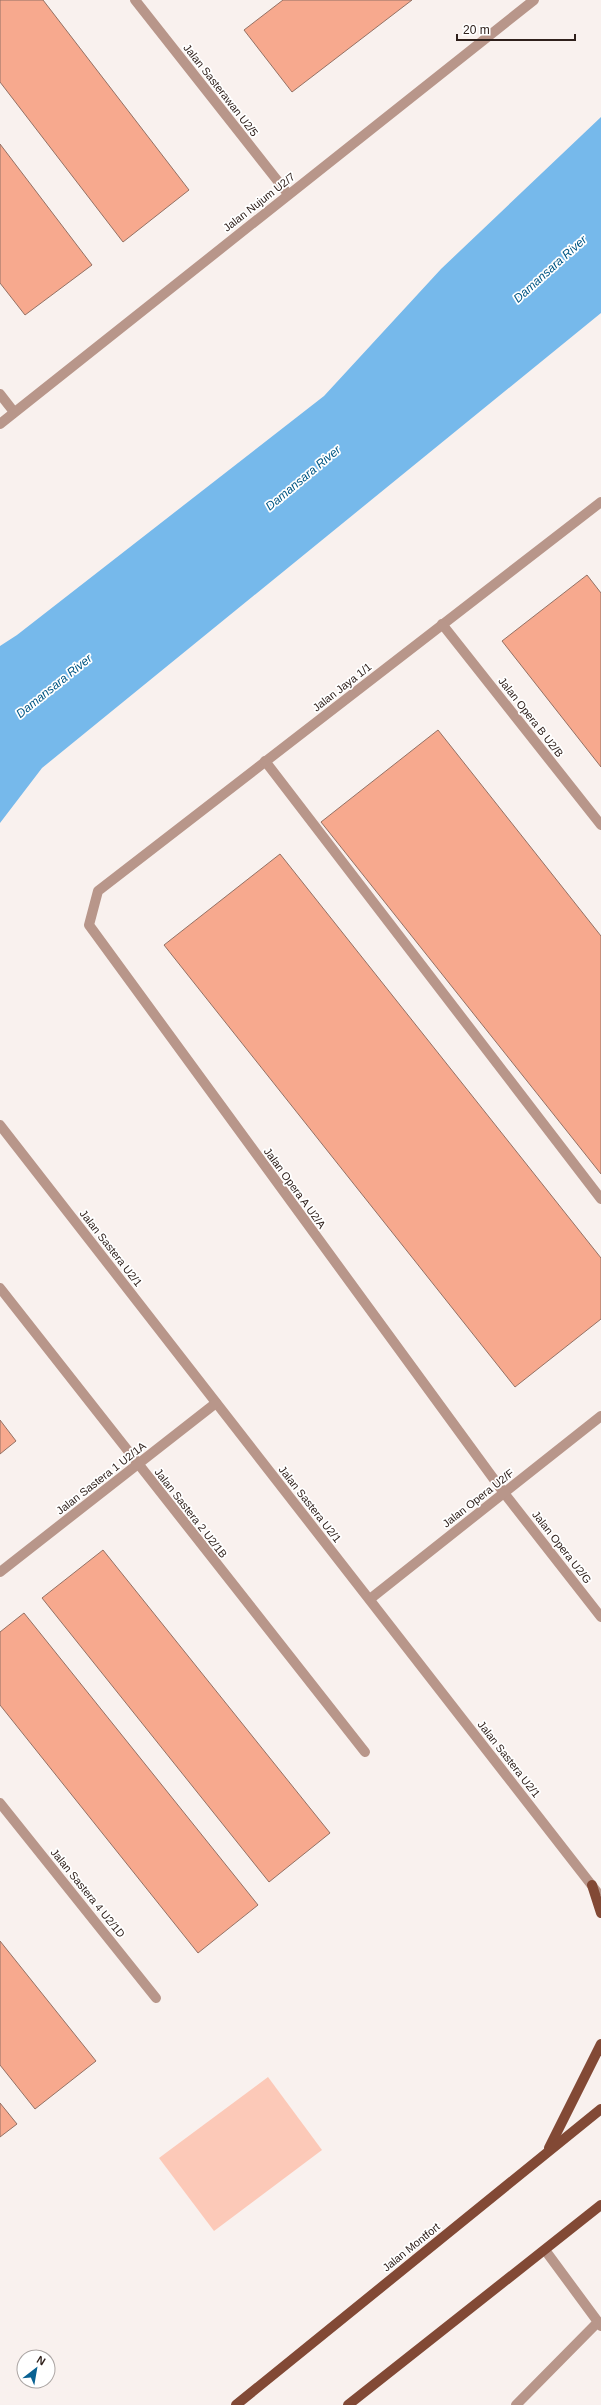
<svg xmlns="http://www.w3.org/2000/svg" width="601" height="2405" font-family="Helvetica,sans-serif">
<rect width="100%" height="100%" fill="#f9f1ee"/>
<path fill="#fcc9b8" d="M268 2077 322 2150 214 2231 159 2158Z"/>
<path fill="#76b9eb" d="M601 117V313L42 768 0 823V646L17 635 324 396 441 269Z"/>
<g fill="#f7a98e" stroke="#947164">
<path d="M0 0H43L189 190 123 242 0 82Z"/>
<path d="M283 0H412L292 92 244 30Z"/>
<path d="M0 144 92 265 25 315 0 283Z"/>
<path d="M587 575 601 593V767L502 641Z"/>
<path d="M438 730 601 936V1174L321 822Z"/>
<path d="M280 854 601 1258V1319L515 1387 164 945Z"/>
<path d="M0 1420 16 1441 0 1454Z"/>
<path d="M103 1550 330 1833 269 1882 42 1598Z"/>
<path d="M24 1613 258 1905 198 1953 0 1705V1632Z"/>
<path d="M0 1941 96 2061 35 2109 0 2065Z"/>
<path d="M0 2103 17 2124 0 2137Z"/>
</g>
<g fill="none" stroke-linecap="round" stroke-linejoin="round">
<g stroke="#b8968a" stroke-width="10">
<path d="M135 0 288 194"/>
<path d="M0 394 14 412"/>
<path d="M0 424 534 0"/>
<path d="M601 502 98 891 89 925 504 1493 601 1617"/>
<path d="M442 624 601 825"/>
<path d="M265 761 601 1199"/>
<path d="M0 1125 597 1892"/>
<path d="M0 1288 365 1752"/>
<path d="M0 1572 216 1403"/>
<path d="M370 1599 601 1416"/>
<path d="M0 1803 156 1998"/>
<path d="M545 2250 601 2326"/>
<path d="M516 2405 598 2322"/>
</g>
<g stroke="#824935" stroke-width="10">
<path d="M592 1885 601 1913"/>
<path d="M549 2148 601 2044"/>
<path d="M236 2405 601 2109"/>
<path d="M348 2405 601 2205"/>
</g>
</g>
<g text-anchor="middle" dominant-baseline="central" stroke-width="3.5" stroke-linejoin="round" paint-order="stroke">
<g font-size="11" fill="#2f201b" stroke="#fff">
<text transform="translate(221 90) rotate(52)">Jalan Sasterawan U2/5</text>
<text transform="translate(259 202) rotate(-38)">Jalan Nujum U2/7</text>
<text transform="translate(342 687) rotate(-38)">Jalan Jaya 1/1</text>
<text transform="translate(531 717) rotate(52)">Jalan Opera B U2/B</text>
<text transform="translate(295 1188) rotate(54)">Jalan Opera A U2/A</text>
<text transform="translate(111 1248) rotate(52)">Jalan Sastera U2/1</text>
<text transform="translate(101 1478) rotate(-38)">Jalan Sastera 1 U2/1A</text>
<text transform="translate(478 1498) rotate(-38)">Jalan Opera U2/F</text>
<text transform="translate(310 1504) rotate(52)">Jalan Sastera U2/1</text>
<text transform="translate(191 1513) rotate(52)">Jalan Sastera 2 U2/1B</text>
<text transform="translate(562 1547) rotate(52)">Jalan Opera U2/G</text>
<text transform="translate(509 1759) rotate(52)">Jalan Sastera U2/1</text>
<text transform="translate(88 1893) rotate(51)">Jalan Sastera 4 U2/1D</text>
<text transform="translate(411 2247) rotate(-39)">Jalan Montfort</text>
</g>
<g font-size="12" font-style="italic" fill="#005684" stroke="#fff">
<text transform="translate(550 269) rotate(-42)">Damansara River</text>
<text transform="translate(303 478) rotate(-40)">Damansara River</text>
<text transform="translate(54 686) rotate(-39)">Damansara River</text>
</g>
</g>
<g transform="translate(36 2369) rotate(31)"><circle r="19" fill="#ffffff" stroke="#aca6a4"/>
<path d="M0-3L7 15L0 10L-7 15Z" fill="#096192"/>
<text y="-6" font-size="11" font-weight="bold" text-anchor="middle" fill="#2f201b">N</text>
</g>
<path d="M457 34v6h118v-6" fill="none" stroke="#2f201b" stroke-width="2"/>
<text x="463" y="34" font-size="12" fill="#2f201b" stroke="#ffffff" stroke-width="3" paint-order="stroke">20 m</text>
</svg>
